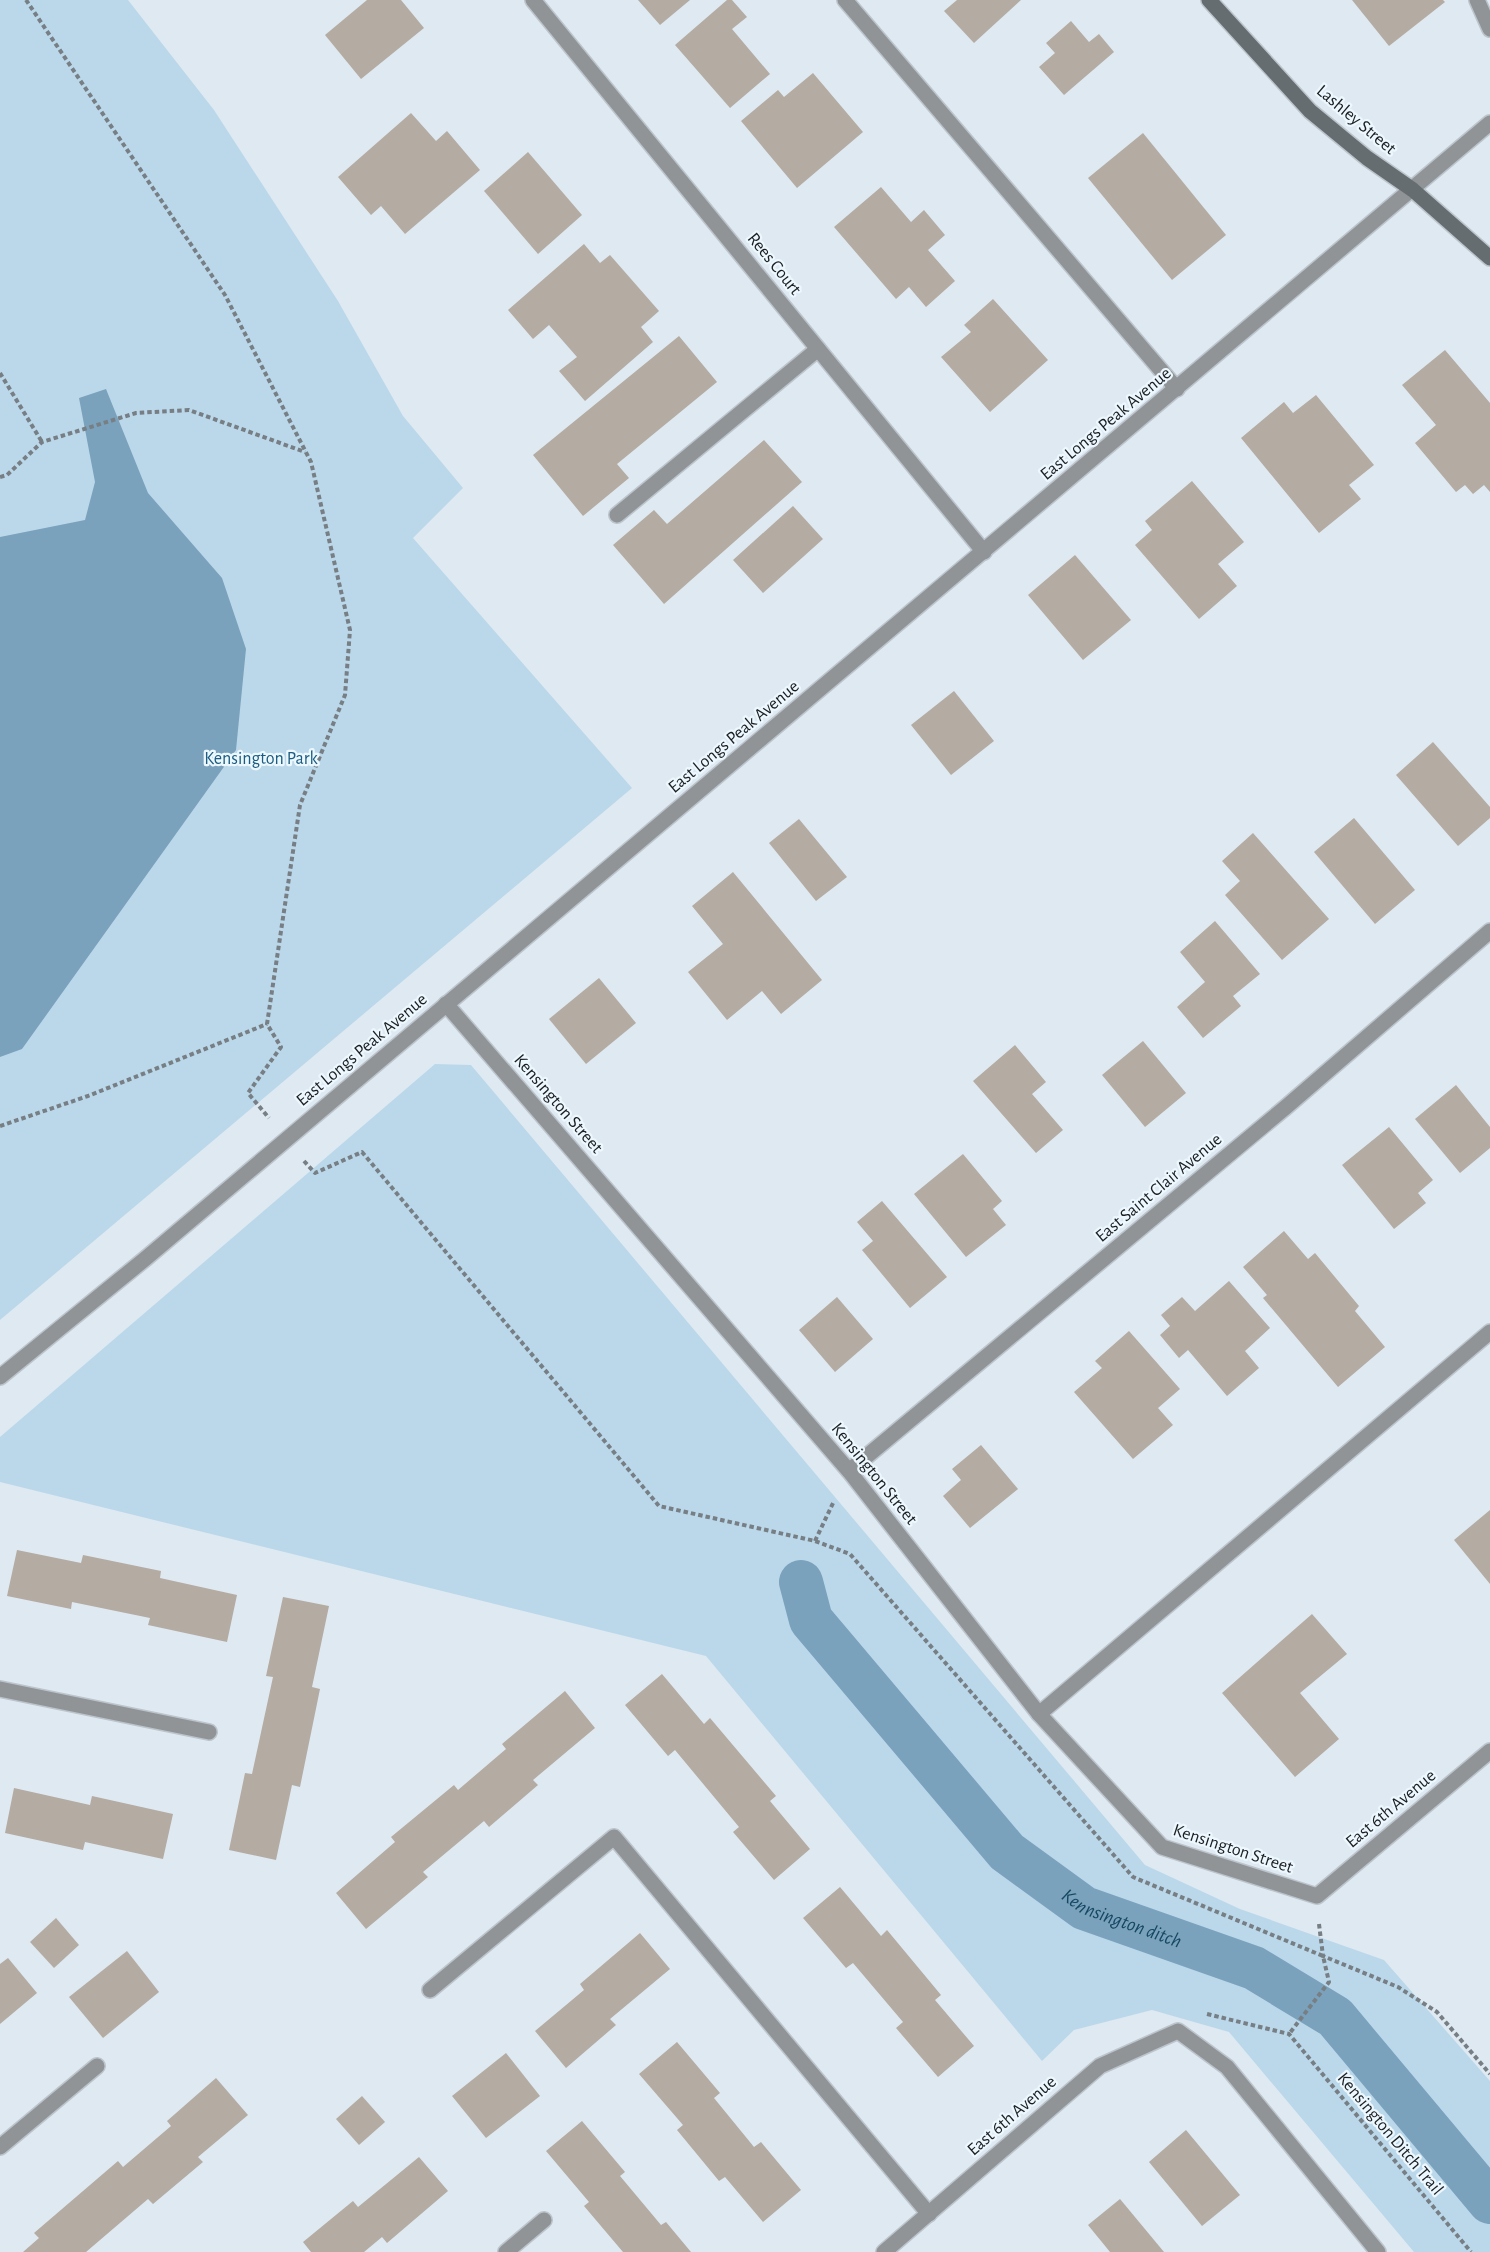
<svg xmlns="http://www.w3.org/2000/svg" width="1490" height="2252" font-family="'Alegreya Sans',sans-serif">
<rect width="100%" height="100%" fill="#dfe9f1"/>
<g fill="#bbd8eb">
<path d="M0 0H128L214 110 338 301 403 416 463 488 413 538 632 788 0 1320Z"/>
<path d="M435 1064 471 1065 1145 1865 1240 1909 1384 1960 1490 2081V2252H1414L1229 2032 1152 2010 1074 2030 1042 2061 706 1656 0 1482V1437Z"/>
</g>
<path fill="#7ba2bc" d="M106 389 148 493 222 578 246 649 236 750 22 1049 0 1057V537L85 520 95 482 79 398Z"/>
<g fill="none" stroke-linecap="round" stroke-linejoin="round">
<path stroke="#7ba2bc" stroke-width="44" id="s1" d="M801 1582 811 1620 1007 1852 1084 1908 1254 1968 1335 2017 1490 2202"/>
</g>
<g fill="#b4aba3">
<path d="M367 0H401L424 28 361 79 325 35Z"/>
<path d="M638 0H690L660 25Z"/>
<path d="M727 0H732L747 17 732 29 770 74 730 108 675 45Z"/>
<path d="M957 0H1021L974 43 944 11Z"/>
<path d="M1352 0H1443L1445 2 1389 46Z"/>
<path d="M1071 21 1089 42 1099 34 1114 52 1064 95 1039 67 1055 53 1046 43Z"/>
<path d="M813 73 863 132 797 188 741 121 778 90 784 97Z"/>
<path d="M411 113 436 141 447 131 480 170 405 234 381 206 371 215 338 177Z"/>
<path d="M1143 133 1226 235 1172 280 1088 178Z"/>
<path d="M528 152 582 215 538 254 484 191Z"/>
<path d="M881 187 911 222 924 210 945 235 928 250 955 281 926 307 909 287 896 299 834 227Z"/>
<path d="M584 244 600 263 610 255 659 311 641 327 653 342 585 401 559 371 577 357 549 325 533 339 508 310Z"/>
<path d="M993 299 1048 360 990 412 941 357 971 332 964 325Z"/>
<path d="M679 336 717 382 617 464 629 478 583 516 533 455Z"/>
<path d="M1445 350 1490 403V492L1484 485 1473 494 1465 485 1456 492 1415 443 1436 425 1402 385Z"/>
<path d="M1316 395 1374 465 1349 485 1361 499 1319 533 1241 438 1284 402 1293 413Z"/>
<path d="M764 440 802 482 664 604 613 545 654 510 667 524Z"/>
<path d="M1192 481 1244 542 1218 564 1237 586 1199 619 1135 545 1152 530 1145 521Z"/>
<path d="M793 506 823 539 763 593 733 560Z"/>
<path d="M1075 555 1131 620 1083 660 1028 595Z"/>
<path d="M954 691 994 741 951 775 911 725Z"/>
<path d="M1433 742 1490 807V818L1458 846 1396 775Z"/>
<path d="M1354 818 1415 890 1375 924 1314 852Z"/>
<path d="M799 819 847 877 816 901 769 843Z"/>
<path d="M1253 833 1329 919 1282 960 1225 895 1240 881 1222 861Z"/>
<path d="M733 872 822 980 781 1014 762 991 727 1020 688 972 723 944 692 906Z"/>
<path d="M1215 921 1260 974 1233 996 1241 1006 1203 1038 1177 1007 1205 982 1180 952Z"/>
<path d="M599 978 636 1023 586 1064 549 1019Z"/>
<path d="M1143 1041 1186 1093 1145 1127 1102 1075Z"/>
<path d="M1015 1045 1046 1082 1032 1094 1063 1130 1036 1153 973 1081Z"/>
<path d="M1456 1085 1490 1127V1148L1460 1173 1415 1119Z"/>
<path d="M1389 1127 1433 1180 1418 1193 1426 1203 1394 1229 1342 1165Z"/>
<path d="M963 1154 1002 1201 993 1209 1006 1225 966 1257 914 1194Z"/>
<path d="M882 1201 947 1277 910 1308 862 1250 873 1241 857 1222Z"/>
<path d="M1284 1231 1308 1259 1315 1253 1359 1306 1355 1311 1385 1347 1338 1387 1263 1298 1267 1295 1243 1267Z"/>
<path d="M1229 1281 1270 1328 1245 1351 1259 1368 1227 1396 1188 1350 1179 1358 1160 1335 1170 1326 1161 1315 1182 1297 1195 1311Z"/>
<path d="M837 1297 873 1339 835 1372 799 1330Z"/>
<path d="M1129 1331 1180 1389 1158 1408 1173 1425 1133 1459 1074 1392 1102 1368 1095 1361Z"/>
<path d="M981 1445 1018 1489 970 1528 943 1496 961 1480 952 1469Z"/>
<path d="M1490 1510V1584L1454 1540Z"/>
<path d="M17 1550 81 1563 83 1555 161 1571 160 1578 237 1595 227 1642 148 1625 150 1618 72 1602 71 1609 7 1596Z"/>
<path d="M283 1597 329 1606 312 1687 320 1689 300 1787 292 1785 276 1860 229 1850 245 1773 252 1774 273 1677 266 1676Z"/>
<path d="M1312 1614 1347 1654 1300 1693 1339 1739 1295 1777 1222 1693Z"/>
<path d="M662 1674 704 1724 710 1718 776 1796 770 1801 810 1849 774 1880 733 1832 739 1827 675 1750 668 1756 625 1705Z"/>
<path d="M565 1691 595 1728 533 1780 538 1785 489 1827 484 1821 423 1872 428 1877 366 1929 336 1893 395 1842 391 1837 454 1785 458 1790 506 1749 502 1744Z"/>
<path d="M14 1788 90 1805 92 1796 173 1814 163 1859 85 1842 83 1850 5 1833Z"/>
<path d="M840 1887 881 1936 887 1930 941 1995 935 2000 974 2046 938 2077 896 2028 903 2022 853 1963 846 1968 803 1918Z"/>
<path d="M56 1918 79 1945 54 1968 30 1942Z"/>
<path d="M640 1933 670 1969 610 2019 616 2025 566 2068 535 2031 584 1990 580 1984Z"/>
<path d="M127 1951 159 1992 103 2038 69 1997Z"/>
<path d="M8 1958 37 1993 0 2024V1964Z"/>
<path d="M677 2042 720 2093 714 2098 754 2147 761 2142 801 2190 763 2222 725 2177 719 2181 677 2130 683 2125 639 2074Z"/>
<path d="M506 2053 540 2096 486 2138 452 2096Z"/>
<path d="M216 2078 248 2115 198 2157 203 2162 153 2204 148 2199 86 2252H23L39 2238 34 2233 118 2161 123 2167 171 2126 167 2121Z"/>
<path d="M362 2096 385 2122 359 2145 336 2119Z"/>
<path d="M582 2121 625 2172 620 2176 661 2225 666 2222 691 2252H623L584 2206 589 2202 546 2151Z"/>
<path d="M1186 2130 1240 2195 1202 2226 1149 2162Z"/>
<path d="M419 2157 448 2191 387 2243 382 2237 364 2252H311L303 2242 353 2201 358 2207Z"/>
<path d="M1120 2199 1164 2252H1110L1088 2225Z"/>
</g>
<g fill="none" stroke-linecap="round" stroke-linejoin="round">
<defs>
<g id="service">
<path d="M845 0 1177 389"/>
<path d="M1477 0 1490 29"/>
<path d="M617 515 818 349"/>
<path d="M0 1689 209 1732"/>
<path d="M1039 1714 1490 1332"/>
<path d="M430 1990 614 1837 929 2214"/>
<path d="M0 2147 97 2066"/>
<path d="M506 2252 544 2220"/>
</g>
<g id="minor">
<path d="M533 0 984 552"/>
<path d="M446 1004 849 1471 1039 1714 1162 1847 1317 1896 1490 1751"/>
<path d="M849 1471 1286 1107 1490 931"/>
<path d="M884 2252 1100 2066 1178 2031 1227 2067 1378 2252"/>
</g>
<path id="tertiary" d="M0 1377 145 1259 1490 123"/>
<path id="secondary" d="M1209 0 1310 111 1367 158 1413 190 1490 258"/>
</defs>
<use href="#service" stroke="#bcc4cc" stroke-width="18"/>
<use href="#minor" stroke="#bcc4cc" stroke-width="18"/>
<use href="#tertiary" stroke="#bcc4cc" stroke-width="18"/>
<use href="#secondary" stroke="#bcc4cc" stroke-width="18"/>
<g stroke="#777e84" stroke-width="4" stroke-dasharray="4.5 3" stroke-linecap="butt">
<path d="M26 0 225 295 311 462 350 630 345 695 300 805 267 1024 281 1047 248 1093 269 1118"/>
<path d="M0 373 42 442"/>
<path d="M0 477 7 475 42 442 136 413 189 410 305 452"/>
<path d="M0 1126 88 1096 267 1024"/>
<path d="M304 1161 315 1173 362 1152 659 1506 815 1541 850 1554 1133 1877 1323 1956 1329 1982 1289 2034"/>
<path d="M815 1541 834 1501"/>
<path d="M1319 1924 1323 1956 1398 1987 1437 2012 1490 2074"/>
<path d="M1207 2014 1289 2034 1471 2252"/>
</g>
<use href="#service" stroke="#909497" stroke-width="15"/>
<use href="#minor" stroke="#909497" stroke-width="15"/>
<use href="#tertiary" stroke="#909497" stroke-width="15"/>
<use href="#secondary" stroke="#666d71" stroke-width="15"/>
</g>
<g text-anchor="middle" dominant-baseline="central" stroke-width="4.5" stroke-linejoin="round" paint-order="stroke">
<g font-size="18" fill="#1a1e21" stroke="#ecf7fe">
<text transform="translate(1356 120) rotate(40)">Lashley Street</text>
<text transform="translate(774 264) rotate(51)">Rees Court</text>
<text transform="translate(1106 424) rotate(-40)">East Longs Peak Avenue</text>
<text transform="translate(734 737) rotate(-40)">East Longs Peak Avenue</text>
<text transform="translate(362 1050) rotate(-40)">East Longs Peak Avenue</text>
<text transform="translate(558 1104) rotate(49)">Kensington Street</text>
<text transform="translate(1159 1188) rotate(-40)">East Saint Clair Avenue</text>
<text transform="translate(874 1474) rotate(51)">Kensington Street</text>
<text transform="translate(1391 1809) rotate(-40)">East 6th Avenue</text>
<text transform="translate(1233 1849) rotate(18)">Kensington Street</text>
<text transform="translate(1012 2116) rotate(-41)">East 6th Avenue</text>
<text transform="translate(1390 2134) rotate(50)">Kensington Ditch Trail</text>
</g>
<g font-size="18" fill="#1a5d81" stroke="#ecf7fe">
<text x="261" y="759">Kensington Park</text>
</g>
<g font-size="20" font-style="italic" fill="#164863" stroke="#ecf7fe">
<text stroke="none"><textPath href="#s1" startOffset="477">Kennsington ditch</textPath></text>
</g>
</g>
</svg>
